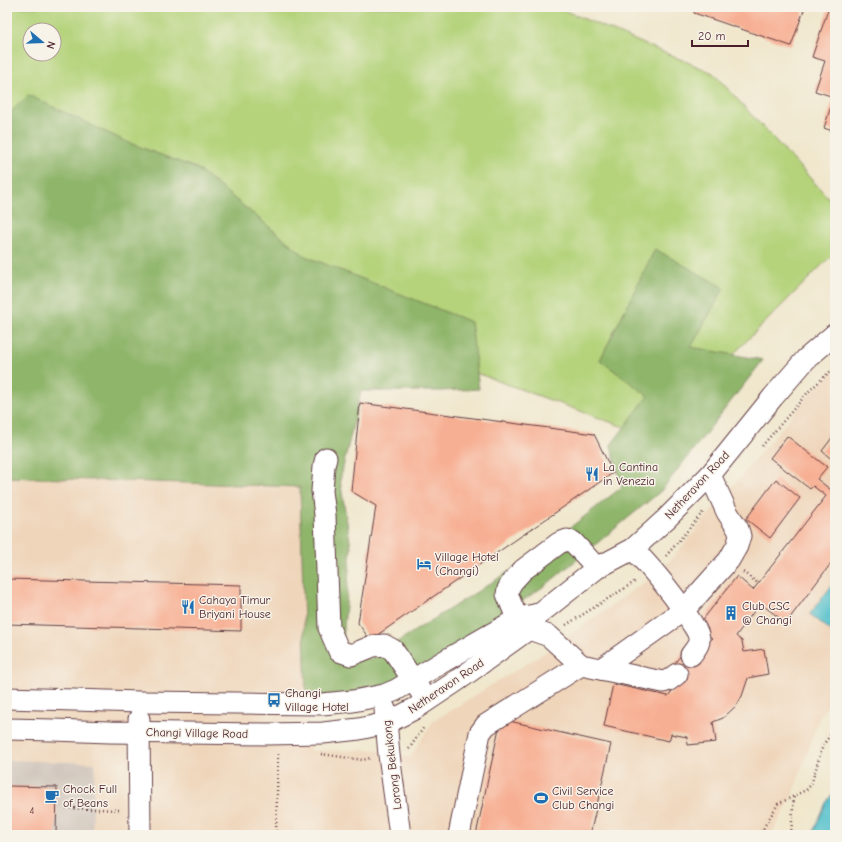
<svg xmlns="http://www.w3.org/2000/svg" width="842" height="842" font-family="'Comic Neue',sans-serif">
<rect width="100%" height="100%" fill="#f7f3e8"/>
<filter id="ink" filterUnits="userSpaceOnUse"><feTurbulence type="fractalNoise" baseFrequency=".025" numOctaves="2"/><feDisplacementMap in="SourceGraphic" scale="8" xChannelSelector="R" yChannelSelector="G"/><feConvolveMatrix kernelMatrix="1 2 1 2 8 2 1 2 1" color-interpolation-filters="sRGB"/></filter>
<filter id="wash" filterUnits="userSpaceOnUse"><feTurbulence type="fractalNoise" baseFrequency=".012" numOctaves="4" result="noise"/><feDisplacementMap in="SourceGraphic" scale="16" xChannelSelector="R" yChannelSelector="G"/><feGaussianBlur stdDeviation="0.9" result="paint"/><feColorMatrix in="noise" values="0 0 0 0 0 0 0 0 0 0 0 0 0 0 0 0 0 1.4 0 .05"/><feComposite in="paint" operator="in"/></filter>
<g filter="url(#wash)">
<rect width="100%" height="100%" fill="#f0e7cd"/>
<path fill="#efd6bb" d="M835 370V695L819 718 792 796 771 835H7V477L300 487 306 697 310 751 376 750 410 758 433 721 544 653 662 570 812 392Z"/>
<path fill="#cdc2b9" d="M7 760 95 763 92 835H7Z"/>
<path fill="#b4d37a" stroke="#7f7952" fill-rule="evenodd" d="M7 7H556L713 73 835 205V252L651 437 7 201ZM30 30H54V54H30Z"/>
<path fill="#8fb56a" stroke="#6c6a4a" d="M28 95 127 142 198 169 305 256 471 322 479 389 440 391H361L340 480 351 547 342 650 370 659 534 556 622 487 611 445 648 396 600 360 655 249 724 288 691 347 763 360 661 491 547 584 407 680 373 695 306 697 300 487 7 477V116Z"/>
<g fill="#53c0cc" stroke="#4e707c">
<path d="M835 581V634L810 614Z"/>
<path d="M835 790V835H812L826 803Z"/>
</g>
<g id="blocks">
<g fill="#f7af93">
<path d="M695 7H805L791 46 694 13Z"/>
<path d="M829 7H835V132L824 128 834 97 815 91 825 61 812 57Z"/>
<path d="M360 403 594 434 613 473 370 640 358 623 376 506 351 491Z"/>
<path d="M835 434V462L822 451Z"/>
<path d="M787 436 827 467 817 479 831 490 833 487 835 489V558L786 623 760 603 736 636 742 641 744 652 764 649 768 674 748 678 742 696 737 705 723 718 713 722 716 742 688 745 687 737 671 734 669 741 604 726 613 684 668 696 682 679 670 669 685 650 697 659 712 638 697 627 737 576 753 590 826 496 813 486 810 489 770 458Z"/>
<path d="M776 479 800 498 770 538 746 519Z"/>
<path d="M7 579 241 585V631L7 624Z"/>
<path d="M509 721 611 744 590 835H476L499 728Z"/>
<path d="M7 786 57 787 56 835H7Z"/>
</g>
</g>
</g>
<g filter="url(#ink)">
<use href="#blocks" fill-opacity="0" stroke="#633d43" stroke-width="1"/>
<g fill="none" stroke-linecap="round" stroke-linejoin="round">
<defs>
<g id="minor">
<path d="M326 458 324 466 322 491 325 515 329 628 339 651 351 655 373 646 384 645 393 650 421 692"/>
<path d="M633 549C655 572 676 597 693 625 695 628 699 634 699 639 700 644 694 651 691 655"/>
<path d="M597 568 573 542 567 540 559 543 523 570 512 582 508 589 507 594 514 611 519 618 529 629 549 636 581 665 663 682 669 680 677 674"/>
<path d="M601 669 684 610 729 560 737 546 740 536 738 529 727 512 710 475"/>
<path d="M7 698 140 702 322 704 353 701 384 695 396 690 446 660 519 618 539 614"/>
<path d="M385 709 389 755 400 835"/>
<path d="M139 719 140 835"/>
<path d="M7 729 53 730 110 732 267 734 323 733 359 729 387 723 416 708 458 680 529 629 539 614 597 568 633 549 666 519 710 475 773 397 806 359 835 334"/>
<path d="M459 835 480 733 486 725 581 665"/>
</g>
</defs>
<use href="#minor" stroke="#633d43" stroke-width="23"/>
<g stroke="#633d43" stroke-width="2.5" stroke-dasharray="1 3" stroke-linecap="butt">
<path d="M762 446 810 390 835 367"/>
<path d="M666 556 704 511"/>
<path d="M743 572 759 584"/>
<path d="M566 625 636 581"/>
<path d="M409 749 424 727"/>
<path d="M321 754 363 760 370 758"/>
<path d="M66 808 120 810"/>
<path d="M763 829 771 833 770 835"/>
<path d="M276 835 278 753"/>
<path d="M759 835 778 804 806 790 811 785 823 745 831 734 835 731"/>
<path d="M787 835 791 834 794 797"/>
</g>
<use href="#minor" stroke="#fff" stroke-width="21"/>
</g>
</g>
<defs>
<symbol id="restaurant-bare" viewBox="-9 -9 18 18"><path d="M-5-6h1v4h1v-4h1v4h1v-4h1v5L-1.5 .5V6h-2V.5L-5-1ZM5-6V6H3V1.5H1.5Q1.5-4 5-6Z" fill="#1f6fb2" stroke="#f7f3e8" stroke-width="2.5" paint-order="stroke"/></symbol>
<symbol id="hotel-bare" viewBox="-9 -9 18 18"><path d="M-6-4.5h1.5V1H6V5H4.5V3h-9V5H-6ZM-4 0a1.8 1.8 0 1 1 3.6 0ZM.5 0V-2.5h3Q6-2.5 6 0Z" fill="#1f6fb2" stroke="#f7f3e8" stroke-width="2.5" paint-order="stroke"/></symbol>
<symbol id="building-bare" viewBox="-9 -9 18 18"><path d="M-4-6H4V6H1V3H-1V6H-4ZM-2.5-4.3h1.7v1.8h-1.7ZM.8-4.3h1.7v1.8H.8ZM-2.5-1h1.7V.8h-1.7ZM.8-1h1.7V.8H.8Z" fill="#1f6fb2" stroke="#f7f3e8" stroke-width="2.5" paint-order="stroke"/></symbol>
<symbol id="bus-bare" viewBox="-9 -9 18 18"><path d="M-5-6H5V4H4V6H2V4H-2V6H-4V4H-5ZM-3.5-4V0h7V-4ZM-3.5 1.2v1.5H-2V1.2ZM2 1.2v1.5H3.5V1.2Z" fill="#1f6fb2" stroke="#f7f3e8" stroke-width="2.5" paint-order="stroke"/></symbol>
<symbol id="cafe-bare" viewBox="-9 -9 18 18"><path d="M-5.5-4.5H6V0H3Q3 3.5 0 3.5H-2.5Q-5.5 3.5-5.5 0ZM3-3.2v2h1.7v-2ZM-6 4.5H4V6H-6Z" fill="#1f6fb2" stroke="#f7f3e8" stroke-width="2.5" paint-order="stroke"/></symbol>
<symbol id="stadium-bare" viewBox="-9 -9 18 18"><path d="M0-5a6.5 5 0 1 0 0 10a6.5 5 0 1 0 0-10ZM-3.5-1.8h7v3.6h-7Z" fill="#1f6fb2" stroke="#f7f3e8" stroke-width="2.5" paint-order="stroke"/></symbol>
</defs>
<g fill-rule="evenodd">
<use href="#restaurant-bare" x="582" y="464" width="20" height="20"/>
<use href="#hotel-bare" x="414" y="554" width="20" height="20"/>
<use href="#restaurant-bare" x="178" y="597" width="20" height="20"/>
<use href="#building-bare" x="721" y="603" width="20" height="20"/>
<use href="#bus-bare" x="264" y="690" width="20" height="20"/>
<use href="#cafe-bare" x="42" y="786" width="20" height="20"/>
<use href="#stadium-bare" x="531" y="788" width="20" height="20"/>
</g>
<g text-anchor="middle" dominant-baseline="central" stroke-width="3" stroke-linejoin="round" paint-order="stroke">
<g font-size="10" fill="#754345">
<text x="32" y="811">4</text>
</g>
<g font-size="12" fill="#4a1f2b" stroke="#f7f3e8" text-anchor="start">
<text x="603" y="467">La Cantina<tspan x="603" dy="14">in Venezia</tspan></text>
<text x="435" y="557">Village Hotel<tspan x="435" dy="14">(Changi)</tspan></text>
<text x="199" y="600">Cahaya Timur<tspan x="199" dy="14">Briyani House</tspan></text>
<text x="742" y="606">Club CSC<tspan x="742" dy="14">@ Changi</tspan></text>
<text x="285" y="693">Changi<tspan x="285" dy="14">Village Hotel</tspan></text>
<text x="63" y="789">Chock Full<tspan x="63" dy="14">of Beans</tspan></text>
<text x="552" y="791">Civil Service<tspan x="552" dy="14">Club Changi</tspan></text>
</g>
<g font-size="12" fill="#4a1f2b" stroke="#f7f3e8">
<text transform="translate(697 485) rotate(-47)">Netheravon Road</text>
<text transform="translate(446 686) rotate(-34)">Netheravon Road</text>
<text transform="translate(197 733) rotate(1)">Changi Village Road</text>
<text transform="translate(392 765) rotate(-97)">Lorong Bekukong</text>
</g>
</g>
<rect width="842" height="842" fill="none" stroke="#f7f3e8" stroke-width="24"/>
<g transform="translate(42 42) rotate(109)"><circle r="19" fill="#f7f3e8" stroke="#b29e9c"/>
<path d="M0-3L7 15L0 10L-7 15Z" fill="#1f6fb2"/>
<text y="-6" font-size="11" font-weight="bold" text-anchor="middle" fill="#4a1f2b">N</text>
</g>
<path d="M692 40v6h56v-6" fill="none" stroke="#4a1f2b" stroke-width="2"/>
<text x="698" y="40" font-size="12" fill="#4a1f2b" stroke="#f7f3e8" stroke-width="3" paint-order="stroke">20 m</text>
</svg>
